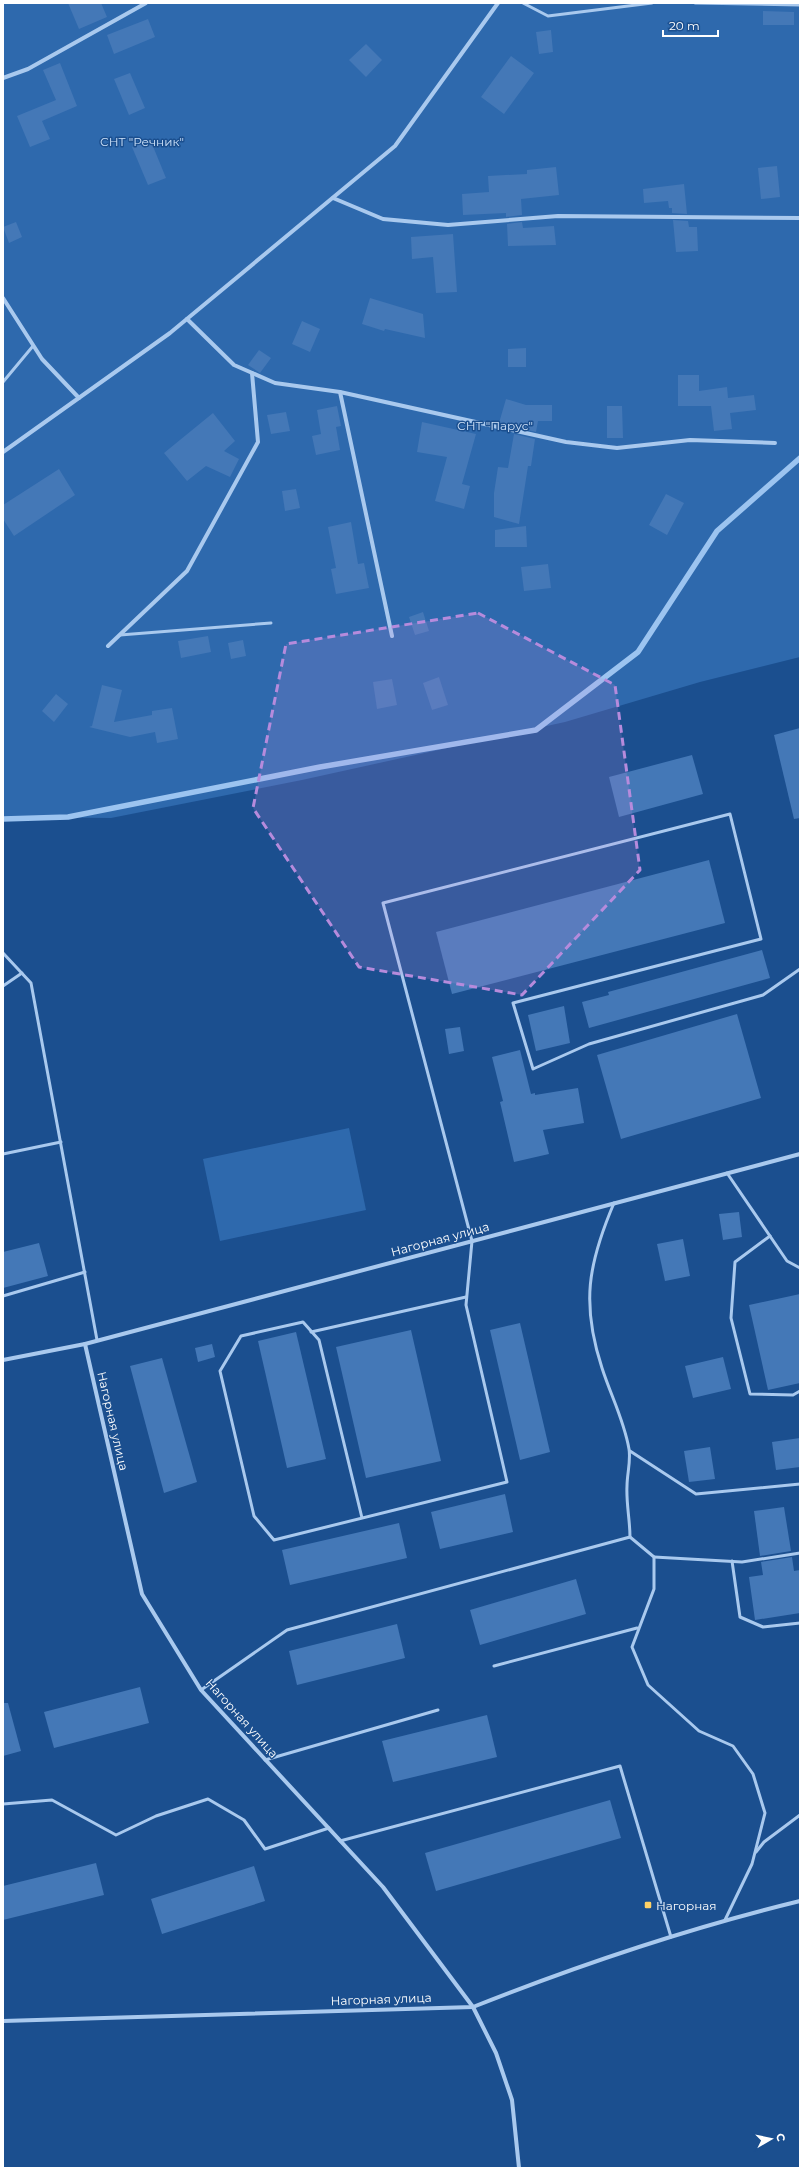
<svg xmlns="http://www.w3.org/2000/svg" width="803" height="2171" font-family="Montserrat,sans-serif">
<rect width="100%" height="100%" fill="#1b4f8f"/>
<g fill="#2e69ad">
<path d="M3 3H800V657L700 682 565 722 302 780 111 818 3 817Z"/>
<path d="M349 1128 366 1210 220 1241 203 1159Z"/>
</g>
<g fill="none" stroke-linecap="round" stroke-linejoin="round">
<path stroke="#9cc4f0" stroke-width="5.5" d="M3 819 68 817 320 767 536 730 638 652 717 531 800 458"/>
</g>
<g fill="#4478b7">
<path d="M68 3H101L107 17 79 29Z"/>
<path d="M763 11 794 12V25H763Z"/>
<path d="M148 19 155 37 114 54 107 35Z"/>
<path d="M551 30 553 52 539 54 536 32Z"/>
<path d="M366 44 382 60 366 77 349 60Z"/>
<path d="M511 56 534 73 504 114 481 97Z"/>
<path d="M60 63 77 106 42 121 50 139 30 147 17 116 56 100 43 70Z"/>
<path d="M130 73 145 108 129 115 114 79Z"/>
<path d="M150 139 166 178 148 185 132 147Z"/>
<path d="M777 166 780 197 761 199 758 168Z"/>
<path d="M556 167 559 195 521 199 522 215 506 217V213L463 215 462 194 489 192 488 176 527 174V170Z"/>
<path d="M684 184 687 214 672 213V208H669L668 201 644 203 643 189Z"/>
<path d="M673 220 688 221 689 227H697L698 251 676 252Z"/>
<path d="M16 222 22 237 9 243 3 227Z"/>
<path d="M522 222 523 228 554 226 556 245 508 246 507 224Z"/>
<path d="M453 234 457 292 436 293 433 257 412 259 411 237Z"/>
<path d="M370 298 423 314 425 338 385 329 384 331 362 324Z"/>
<path d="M302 321 320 329 310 352 292 344Z"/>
<path d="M526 348V367H508V349Z"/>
<path d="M259 350 271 358 260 373 248 365Z"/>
<path d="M678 375H699V391L727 387 728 398 754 395 756 410 730 413 732 429 714 431 711 406H678Z"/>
<path d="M506 399 526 405H552V421H538L536 432 499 423Z"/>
<path d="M337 406 341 426 336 427 340 450 316 455 312 436 321 434 317 410Z"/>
<path d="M607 406H622L623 438H607Z"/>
<path d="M286 412 290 431 271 434 267 415Z"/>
<path d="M213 413 235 441 224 451 239 459 230 477 206 466 187 481 164 453Z"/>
<path d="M422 422 476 434 462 484 470 486 464 509 435 501 447 457 417 452Z"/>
<path d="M514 434 535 439 531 466H528L519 524 494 517V493L498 467 508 468Z"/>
<path d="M59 469 75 495 14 536 3 519V505Z"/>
<path d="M296 489 300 508 285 511 282 491Z"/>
<path d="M666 494 684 503 667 535 649 525Z"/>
<path d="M351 522 358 564 364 563 369 588 336 594 331 569 336 568 328 527Z"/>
<path d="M526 526 527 547H495V530Z"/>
<path d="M548 564 551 588 524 591 521 567Z"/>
<path d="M423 612 429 631 415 635 409 617Z"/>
<path d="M208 636 211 652 181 658 178 641Z"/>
<path d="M243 640 246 656 231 659 228 643Z"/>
<path d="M439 677 448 705 432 710 423 683Z"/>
<path d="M392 679 397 705 377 709 373 682Z"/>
<path d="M102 685 122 690 114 722 152 715V711L172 708 178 739 157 743 155 732 130 737 89 727 92 726Z"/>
<path d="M56 694 68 704 54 722 42 711Z"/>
<path d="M800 728V818L794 819 774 735Z"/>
<path d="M692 755 703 794 619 817 609 777Z"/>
<path d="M709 860 725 923 452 994 436 932Z"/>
<path d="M762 950 770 978 589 1028 582 1002 609 995 608 992Z"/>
<path d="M564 1006 570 1043 536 1051 528 1015Z"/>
<path d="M737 1014 761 1098 621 1139 597 1055Z"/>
<path d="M460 1027 464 1051 449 1054 445 1029Z"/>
<path d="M520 1050 531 1094 535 1093V1095L578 1088 584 1123 543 1130 549 1154 514 1162 500 1102 503 1101 492 1057Z"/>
<path d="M739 1212 742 1237 723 1240 719 1214Z"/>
<path d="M683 1239 690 1276 665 1281 657 1244Z"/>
<path d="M39 1243 48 1276 3 1288V1252Z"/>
<path d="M800 1294V1383L768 1390 749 1305Z"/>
<path d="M520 1323 550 1452 520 1460 490 1330Z"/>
<path d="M411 1330 441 1461 366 1478 336 1347Z"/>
<path d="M296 1332 326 1459 287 1468 258 1341Z"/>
<path d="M212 1344 215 1357 198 1362 195 1348Z"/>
<path d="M723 1357 731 1389 693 1398 685 1366Z"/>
<path d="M162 1358 197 1482 164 1493 130 1366Z"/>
<path d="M800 1438V1467L776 1470 772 1442Z"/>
<path d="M710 1447 715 1479 689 1482 684 1451Z"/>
<path d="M505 1494 513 1532 440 1549 431 1512Z"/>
<path d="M784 1507 791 1551 760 1556 754 1511Z"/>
<path d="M399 1523 407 1558 290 1585 282 1550Z"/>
<path d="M792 1557 794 1571 800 1570V1613L755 1620 749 1577 763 1575 761 1562Z"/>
<path d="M576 1579 586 1614 480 1645 470 1610Z"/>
<path d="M397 1624 405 1658 297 1685 289 1651Z"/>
<path d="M140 1687 149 1723 54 1748 44 1712Z"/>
<path d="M3 1703H8L21 1751 3 1756Z"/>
<path d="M487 1715 497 1757 393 1782 382 1741Z"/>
<path d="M610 1800 621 1838 436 1891 425 1853Z"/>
<path d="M96 1863 104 1895 3 1920V1886Z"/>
<path d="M254 1866 265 1901 162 1934 151 1899Z"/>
</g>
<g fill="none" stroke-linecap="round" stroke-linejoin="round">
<g stroke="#a9c9ee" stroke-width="3">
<path d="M523 3 548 16 652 3"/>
<path d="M695 3 800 5"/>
<path d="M3 382 33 346"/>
<path d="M120 635 271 623"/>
<path d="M3 953 31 983 97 1340"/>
<path d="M3 986 22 973"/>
<path d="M3 1154 61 1142"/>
<path d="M727 1173 787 1261 800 1268"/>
<path d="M614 1203C588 1264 581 1304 602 1368 611 1396 624 1420 629 1449 631 1461 627 1474 627 1486 626 1503 630 1520 630 1537L654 1557V1589L632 1647 648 1685 699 1731 733 1746 753 1774 765 1813 752 1864 725 1920"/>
<path d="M770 1236 735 1262 731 1318 750 1394 793 1395 800 1391"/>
<path d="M3 1296 85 1272"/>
<path d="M311 1332 466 1297"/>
<path d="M630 1451 696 1494 800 1484"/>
<path d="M362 1518 319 1340 303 1322 241 1336 220 1371 254 1516 274 1540 507 1482 466 1305 472 1241 383 903 730 814 761 939 513 1003 533 1069 589 1044 763 995 800 969"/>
<path d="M654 1557 742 1562 800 1553"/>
<path d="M732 1561 740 1617 763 1627 800 1623"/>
<path d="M494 1666 637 1628"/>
<path d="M201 1690 287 1630 630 1537"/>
<path d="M265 1760 438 1710"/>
<path d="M3 1804 52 1800 116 1835 156 1816 208 1799 244 1820 265 1849 329 1828"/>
<path d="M340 1841 620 1766 671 1937"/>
<path d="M756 1852 764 1842 800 1815"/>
</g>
<g stroke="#a9c9ee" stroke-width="4">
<path d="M3 78 28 69 146 3"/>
<path d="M333 198 383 219 448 225 558 216 800 218"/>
<path d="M3 298 42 359 79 398"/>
<path d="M187 319 234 365 275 383 340 392 566 442 617 448 690 440 775 443"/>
<path d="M340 392 392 636"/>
<path d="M3 452 170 333 395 146 498 3"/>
<path d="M108 646 187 571 258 442 252 373"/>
<path d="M85 1344 142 1594 201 1690 383 1887 473 2007 496 2053 512 2100 519 2168"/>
<path d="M3 1360 85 1344 800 1154"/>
<path d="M3 2021 473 2007C579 1965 689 1928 800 1901"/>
</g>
</g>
<path fill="#b68bdc" fill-opacity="0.2" stroke="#b68bdc" stroke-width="3" stroke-dasharray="8 5" stroke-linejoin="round" d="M478 613 615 685 640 870 522 995 359 967 253 808 286 644Z"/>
<rect fill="#ffd166" stroke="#1b4f8f" stroke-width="1.5" x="644" y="1901" width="8" height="8" rx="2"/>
<g text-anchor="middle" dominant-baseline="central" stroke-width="3" stroke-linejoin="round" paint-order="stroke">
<g font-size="12" fill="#cfe3fa" stroke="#1b4f8f">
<text x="142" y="141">СНТ "Речник"</text>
<text x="495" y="425">СНТ "Парус"</text>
</g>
<g font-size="12" fill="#fff" stroke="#1b4f8f">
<text transform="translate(440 1239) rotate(-15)">Нагорная улица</text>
<text transform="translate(113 1421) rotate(77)">Нагорная улица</text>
<text transform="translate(242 1718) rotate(48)">Нагорная улица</text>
<text transform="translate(381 1999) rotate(-2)">Нагорная улица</text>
</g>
<g font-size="12" fill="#fff" stroke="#1b4f8f" text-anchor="start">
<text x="656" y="1905">Нагорная</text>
</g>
</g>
<rect width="803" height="2171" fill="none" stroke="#ffffff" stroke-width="8"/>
<g transform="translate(771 2139) rotate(81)" stroke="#1b4f8f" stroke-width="3" paint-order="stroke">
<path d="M0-3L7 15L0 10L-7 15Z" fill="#ffffff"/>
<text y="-6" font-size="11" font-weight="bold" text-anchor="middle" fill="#ffffff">С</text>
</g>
<path d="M663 30v6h55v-6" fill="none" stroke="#ffffff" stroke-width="2"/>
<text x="669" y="30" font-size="12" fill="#ffffff" stroke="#1b4f8f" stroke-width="3" paint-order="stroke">20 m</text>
</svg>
